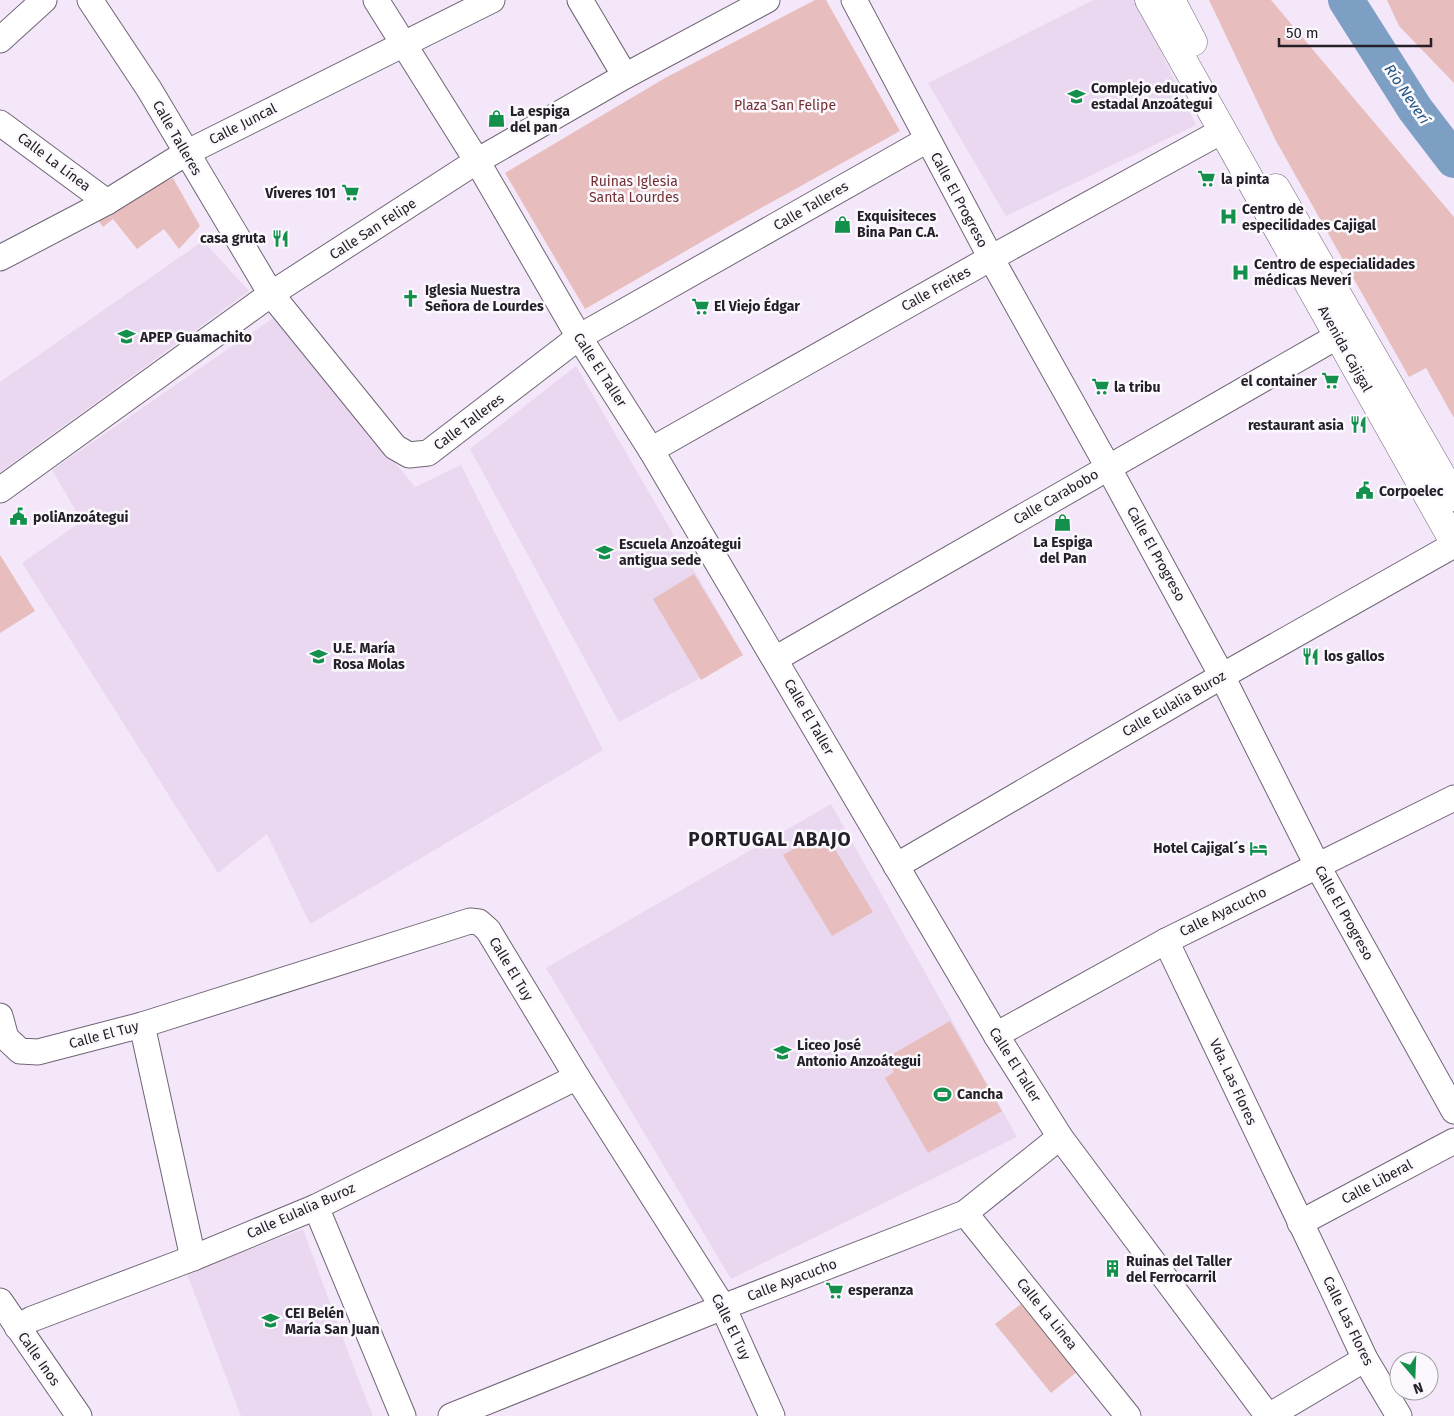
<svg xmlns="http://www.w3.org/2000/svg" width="1454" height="1416" font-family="'Fira Sans',sans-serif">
<rect width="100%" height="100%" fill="#f4e7fa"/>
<g fill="#ead8f1">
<path d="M1093 0H1136L1196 125 1006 216 928 83Z"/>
<path d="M203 241 249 291 0 472V382Z"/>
<path d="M276 316 415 487 461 465 603 750 310 924 267 834 218 873 22 563 82 521 52 470Z"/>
<path d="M576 366 743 655 619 722 470 449Z"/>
<path d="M831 804 1017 1137 731 1279 546 968Z"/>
<path d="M303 1229 354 1368 373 1416H241L187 1274Z"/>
</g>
<g fill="#e7bebd">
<path d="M815 0H826L900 131 743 218 585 309 505 173 665 78Z"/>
<path d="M1209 0H1271L1454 217V418L1426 368 1409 377 1275 139Z"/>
<path d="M1387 0H1454V83L1399 26Z"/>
<path d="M173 178 200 226 179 249 164 229 137 249 113 219 103 227 94 214Z"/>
<path d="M0 555 35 611 0 633Z"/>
<path d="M694 574 743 655 701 680 653 599Z"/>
<path d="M824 831 873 912 832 936 783 855Z"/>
<path d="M950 1021 1002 1111 928 1153 885 1078 894 1072 886 1058Z"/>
<path d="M1021 1304 1077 1372 1051 1393 995 1324Z"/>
</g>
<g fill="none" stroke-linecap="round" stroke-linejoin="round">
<path stroke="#7d9fc4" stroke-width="36" d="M1346 0 1415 109 1454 160"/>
<defs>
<g id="minor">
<path d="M90 0 149 89 271 294 395 447 409 455 428 453 579 337 927 140"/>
<path d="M376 0 477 161 579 337 651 450 996 1035 1060 1137 1268 1416"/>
<path d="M580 0 625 76"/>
<path d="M854 0 991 258 1108 467 1222 676 1317 865 1454 1111"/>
<path d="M0 40 44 0"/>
<path d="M0 123 107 202"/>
<path d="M0 258 107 202 186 153 492 0"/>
<path d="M651 450 991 258 1222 131"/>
<path d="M0 490 271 294 477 161 625 76 767 0"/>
<path d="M775 659 1338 336"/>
<path d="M896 866 1222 676 1454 545"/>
<path d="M1166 941 1332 1288 1365 1359 1399 1416"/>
<path d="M0 1016 6 1038 20 1051 38 1052 142 1025 470 921 479 922 488 930 577 1077 723 1307 772 1416"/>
<path d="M142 1025 193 1258"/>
<path d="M996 1035 1166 941 1454 798"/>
<path d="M316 1207 403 1416"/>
<path d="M965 1213 1128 1416"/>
<path d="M1300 1223 1454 1141"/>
<path d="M0 1301 79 1416"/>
<path d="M17 1327 32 1319 193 1258 316 1207 577 1077"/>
<path d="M451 1416 723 1307 965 1213 1060 1137"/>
<path d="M1269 1416 1365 1359"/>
</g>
<g id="major">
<path d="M1149 0 1454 542"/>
<path d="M1171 0 1193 42"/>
<path d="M1276 188 1454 497"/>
</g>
</defs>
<use href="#minor" stroke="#706575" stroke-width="27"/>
<use href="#major" stroke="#706575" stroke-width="29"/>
<use href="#minor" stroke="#fff" stroke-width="25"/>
<use href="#major" stroke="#fff" stroke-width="28"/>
</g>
<defs>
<symbol id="school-bare" viewBox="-9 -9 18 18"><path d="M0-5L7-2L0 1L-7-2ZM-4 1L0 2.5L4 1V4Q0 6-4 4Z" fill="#12904c" stroke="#fbf9fd" stroke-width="2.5" paint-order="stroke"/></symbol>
<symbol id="shop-bare" viewBox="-9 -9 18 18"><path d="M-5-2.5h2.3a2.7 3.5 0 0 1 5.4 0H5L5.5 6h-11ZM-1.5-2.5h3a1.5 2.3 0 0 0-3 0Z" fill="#12904c" stroke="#fbf9fd" stroke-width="2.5" paint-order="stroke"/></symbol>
<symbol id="supermarket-bare" viewBox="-9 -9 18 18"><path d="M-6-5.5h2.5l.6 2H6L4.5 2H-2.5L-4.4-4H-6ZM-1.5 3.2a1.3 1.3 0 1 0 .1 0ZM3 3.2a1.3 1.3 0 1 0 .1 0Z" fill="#12904c" stroke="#fbf9fd" stroke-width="2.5" paint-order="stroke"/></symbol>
<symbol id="hospital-bare" viewBox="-9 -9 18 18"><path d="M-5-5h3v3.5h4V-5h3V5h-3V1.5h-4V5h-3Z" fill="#12904c" stroke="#fbf9fd" stroke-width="2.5" paint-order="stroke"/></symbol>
<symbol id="restaurant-bare" viewBox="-9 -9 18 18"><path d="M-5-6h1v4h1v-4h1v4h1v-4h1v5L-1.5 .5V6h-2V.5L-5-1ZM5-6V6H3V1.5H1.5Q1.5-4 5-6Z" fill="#12904c" stroke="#fbf9fd" stroke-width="2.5" paint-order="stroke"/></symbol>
<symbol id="church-bare" viewBox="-9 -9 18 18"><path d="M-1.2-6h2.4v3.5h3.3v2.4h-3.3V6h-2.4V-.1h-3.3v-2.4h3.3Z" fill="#12904c" stroke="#fbf9fd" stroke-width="2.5" paint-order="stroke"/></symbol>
<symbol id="civic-bare" viewBox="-9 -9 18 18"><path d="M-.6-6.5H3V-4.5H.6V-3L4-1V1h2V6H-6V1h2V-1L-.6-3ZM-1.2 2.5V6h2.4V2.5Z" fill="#12904c" stroke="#fbf9fd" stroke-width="2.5" paint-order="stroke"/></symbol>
<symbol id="hotel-bare" viewBox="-9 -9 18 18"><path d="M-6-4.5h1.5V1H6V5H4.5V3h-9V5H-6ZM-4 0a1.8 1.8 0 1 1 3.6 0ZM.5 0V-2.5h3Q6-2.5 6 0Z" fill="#12904c" stroke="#fbf9fd" stroke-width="2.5" paint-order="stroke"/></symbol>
<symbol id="stadium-bare" viewBox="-9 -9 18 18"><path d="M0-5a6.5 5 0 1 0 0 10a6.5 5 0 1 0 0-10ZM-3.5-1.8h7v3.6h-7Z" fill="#12904c" stroke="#fbf9fd" stroke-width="2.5" paint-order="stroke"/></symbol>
<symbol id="building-bare" viewBox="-9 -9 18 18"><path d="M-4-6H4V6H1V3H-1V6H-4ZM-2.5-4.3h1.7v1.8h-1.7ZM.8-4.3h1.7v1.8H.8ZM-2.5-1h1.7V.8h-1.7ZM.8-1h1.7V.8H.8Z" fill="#12904c" stroke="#fbf9fd" stroke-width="2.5" paint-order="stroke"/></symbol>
</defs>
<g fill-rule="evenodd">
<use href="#school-bare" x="1064" y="84" width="25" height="25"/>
<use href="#shop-bare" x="484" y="106" width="25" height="25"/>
<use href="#supermarket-bare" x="1194" y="166" width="25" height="25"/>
<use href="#supermarket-bare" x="338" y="180" width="25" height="25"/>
<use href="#hospital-bare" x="1216" y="204" width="25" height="25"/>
<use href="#shop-bare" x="830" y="212" width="25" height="25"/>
<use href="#restaurant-bare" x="268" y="226" width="25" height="25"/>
<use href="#hospital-bare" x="1228" y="260" width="25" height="25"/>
<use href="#church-bare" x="398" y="286" width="25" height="25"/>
<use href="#supermarket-bare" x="688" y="294" width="25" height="25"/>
<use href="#school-bare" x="114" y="324" width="25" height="25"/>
<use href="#supermarket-bare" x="1318" y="368" width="25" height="25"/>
<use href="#supermarket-bare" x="1088" y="374" width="25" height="25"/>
<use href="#restaurant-bare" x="1346" y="412" width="25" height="25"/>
<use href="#civic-bare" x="1352" y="478" width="25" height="25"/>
<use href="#civic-bare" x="6" y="504" width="25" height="25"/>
<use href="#shop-bare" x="1050" y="510" width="25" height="25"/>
<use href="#school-bare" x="592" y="540" width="25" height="25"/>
<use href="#school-bare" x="306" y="644" width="25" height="25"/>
<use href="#restaurant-bare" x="1298" y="644" width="25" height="25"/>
<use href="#hotel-bare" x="1246" y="836" width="25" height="25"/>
<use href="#school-bare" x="770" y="1040" width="25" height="25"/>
<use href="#stadium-bare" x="930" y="1082" width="25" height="25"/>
<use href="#building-bare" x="1100" y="1256" width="25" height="25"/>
<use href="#supermarket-bare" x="822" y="1278" width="25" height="25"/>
<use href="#school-bare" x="258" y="1308" width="25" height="25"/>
</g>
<g text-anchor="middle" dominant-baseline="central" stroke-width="5" stroke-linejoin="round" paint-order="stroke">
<g font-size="14" font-weight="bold" fill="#252027" stroke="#fbf9fd" text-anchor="start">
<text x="1091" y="88">Complejo educativo<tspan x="1091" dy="16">estadal Anzoátegui</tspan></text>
<text x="510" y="111">La espiga<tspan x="510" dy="16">del pan</tspan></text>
<text x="1221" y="179">la pinta</text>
<text x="336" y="193" text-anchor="end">Víveres 101</text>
<text x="1242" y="209">Centro de<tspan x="1242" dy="16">especilidades Cajigal</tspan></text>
<text x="857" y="216">Exquisiteces<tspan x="857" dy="16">Bina Pan C.A.</tspan></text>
<text x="266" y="238" text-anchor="end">casa gruta</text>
<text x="1254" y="264">Centro de especialidades<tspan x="1254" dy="16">médicas Neverí</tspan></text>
<text x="425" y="290">Iglesia Nuestra<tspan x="425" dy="16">Señora de Lourdes</tspan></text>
<text x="714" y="306">El Viejo Édgar</text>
<text x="140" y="337">APEP Guamachito</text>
<text x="1317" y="381" text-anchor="end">el container</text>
<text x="1114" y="387">la tribu</text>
<text x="1344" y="425" text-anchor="end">restaurant asia</text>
<text x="1379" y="491">Corpoelec</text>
<text x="33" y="517">poliAnzoátegui</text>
<text x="1063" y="542" text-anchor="middle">La Espiga<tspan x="1063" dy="16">del Pan</tspan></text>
<text x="619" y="544">Escuela Anzoátegui<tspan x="619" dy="16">antigua sede</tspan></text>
<text x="333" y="648">U.E. María<tspan x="333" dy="16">Rosa Molas</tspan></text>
<text x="1324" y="656">los gallos</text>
<text x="1245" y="848" text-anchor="end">Hotel Cajigal´s</text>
<text x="797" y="1045">Liceo José<tspan x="797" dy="16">Antonio Anzoátegui</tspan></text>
<text x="957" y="1094">Cancha</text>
<text x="1126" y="1261">Ruinas del Taller<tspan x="1126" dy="16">del Ferrocarril</tspan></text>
<text x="848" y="1290">esperanza</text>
<text x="285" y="1313">CEI Belén<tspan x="285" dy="16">María San Juan</tspan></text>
</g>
<g font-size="14" fill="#732f31" stroke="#fbf9fd">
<text x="785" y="105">Plaza San Felipe</text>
<text x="634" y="181">Ruinas Iglesia<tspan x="634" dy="16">Santa Lourdes</tspan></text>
</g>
<g font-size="14" fill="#252027" stroke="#fbf9fd">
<text transform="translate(243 124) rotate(-27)">Calle Juncal</text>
<text transform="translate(177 138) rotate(60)">Calle Talleres</text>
<text transform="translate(54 162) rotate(37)">Calle La Línea</text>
<text transform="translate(959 200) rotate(62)">Calle El Progreso</text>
<text transform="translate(811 206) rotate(-30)">Calle Talleres</text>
<text transform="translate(373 229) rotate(-33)">Calle San Felipe</text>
<text transform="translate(936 289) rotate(-29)">Calle Freites</text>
<text transform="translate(1345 349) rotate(61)">Avenida Cajigal</text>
<text transform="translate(600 370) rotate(57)">Calle El Taller</text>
<text transform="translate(469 422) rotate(-37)">Calle Talleres</text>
<text transform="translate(1056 497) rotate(-30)">Calle Carabobo</text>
<text transform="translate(1156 554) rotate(61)">Calle El Progreso</text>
<text transform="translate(1174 704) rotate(-30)">Calle Eulalia Buroz</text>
<text transform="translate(809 717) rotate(60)">Calle El Taller</text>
<text transform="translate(1223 912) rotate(-26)">Calle Ayacucho</text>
<text transform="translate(1344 913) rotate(61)">Calle El Progreso</text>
<text transform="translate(511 969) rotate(59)">Calle El Tuy</text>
<text transform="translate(104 1035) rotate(-15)">Calle El Tuy</text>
<text transform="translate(1015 1065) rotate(58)">Calle El Taller</text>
<text transform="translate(1233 1082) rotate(65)">Vda. Las Flores</text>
<text transform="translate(1377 1182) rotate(-28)">Calle Liberal</text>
<text transform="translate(301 1211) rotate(-24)">Calle Eulalia Buroz</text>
<text transform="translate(792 1280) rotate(-21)">Calle Ayacucho</text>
<text transform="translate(1047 1314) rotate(51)">Calle La Linea</text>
<text transform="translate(1348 1321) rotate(64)">Calle Las Flores</text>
<text transform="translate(731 1327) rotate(64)">Calle El Tuy</text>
<text transform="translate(39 1359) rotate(55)">Calle Inos</text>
</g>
<g font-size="15" font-style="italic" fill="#1f5181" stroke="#fbf9fd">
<text transform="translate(1407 94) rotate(56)">Río Neverí</text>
</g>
<g font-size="19" font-weight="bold" letter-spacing="1" fill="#252027" stroke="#fbf9fd">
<text x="770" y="839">PORTUGAL ABAJO</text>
</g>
</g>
<g transform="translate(1414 1376) rotate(161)"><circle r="24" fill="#fbf9fd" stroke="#a5a2a7"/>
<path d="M0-4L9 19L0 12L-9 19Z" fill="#12904c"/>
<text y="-8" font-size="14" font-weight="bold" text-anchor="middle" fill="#252027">N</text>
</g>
<path d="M1279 38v8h152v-8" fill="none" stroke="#252027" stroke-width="2.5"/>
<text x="1286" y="38" font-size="15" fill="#252027" stroke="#fbf9fd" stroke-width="4" paint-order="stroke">50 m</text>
</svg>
